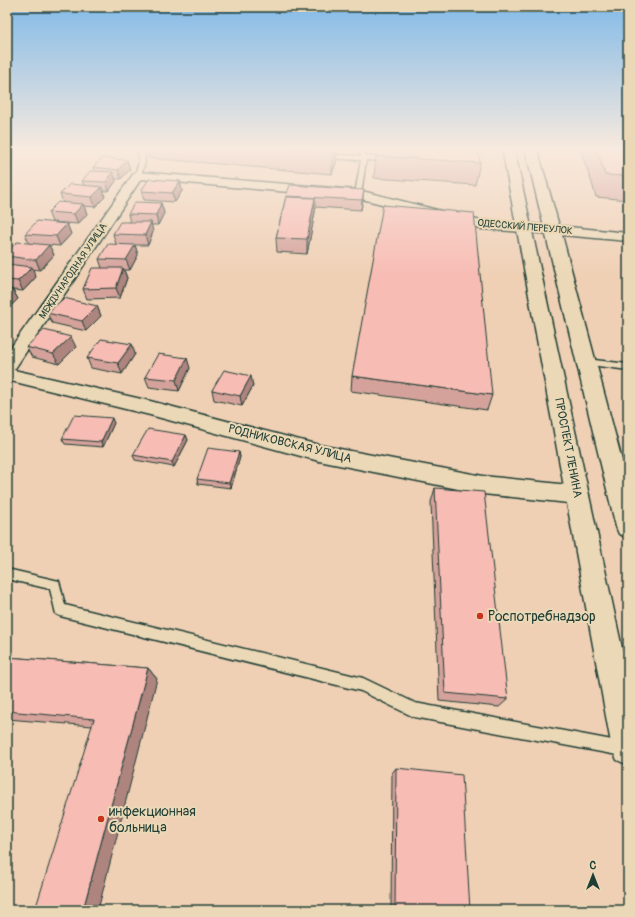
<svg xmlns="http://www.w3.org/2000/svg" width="635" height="917" font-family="Pangolin,sans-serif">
<rect width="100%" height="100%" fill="#efd0b5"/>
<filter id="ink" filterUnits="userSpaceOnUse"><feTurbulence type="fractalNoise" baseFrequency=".025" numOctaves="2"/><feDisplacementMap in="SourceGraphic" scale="8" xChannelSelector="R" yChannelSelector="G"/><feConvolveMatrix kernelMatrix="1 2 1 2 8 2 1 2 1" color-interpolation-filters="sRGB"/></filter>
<g filter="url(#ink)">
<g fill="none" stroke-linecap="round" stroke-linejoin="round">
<defs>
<g id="lane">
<path d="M138 148H144L145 162 141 175 138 177 135 175 139 162Z"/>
<path d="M358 148H363L366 156 388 157 391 159 388 161 366 160 361 194 358 196 355 194 361 160 323 158 320 156 323 154 361 156Z"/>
<path d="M586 359 628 364V370L583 364 582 362Z"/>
<path d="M7 569 59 581 65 605 363 678 415 703 628 743V757L414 717 361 691 60 616 56 614 50 589 7 579Z"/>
</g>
<path id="street" d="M138 172 358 190 481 221 554 226 559 227 561 230 559 233 554 234 481 229 358 198 141 179 14 370 150 401 319 445 483 476 578 486 585 489 589 495 585 501 578 504 483 494 319 461 150 415 7 380V353L134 173Z"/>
<g id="secondary">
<path d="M502 148H514L628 676V765L617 760 612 749Z"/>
<path d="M525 148H537L559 226 628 233V241L562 235 628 483V538L619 534 616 527Z"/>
</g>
</defs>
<use href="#lane" stroke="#1f3d34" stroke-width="3"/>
<use href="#street" stroke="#1f3d34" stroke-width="3"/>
<use href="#secondary" stroke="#1f3d34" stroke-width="3"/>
<use href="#lane" fill="#ebd8b6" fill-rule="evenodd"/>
<use href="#street" fill="#ebd8b6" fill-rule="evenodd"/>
<use href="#secondary" fill="#ebd8b6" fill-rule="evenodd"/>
</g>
<g fill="#d4a29b" stroke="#1f3d34">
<path d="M7 148H23L21 149H15L16 153 10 160H7Z"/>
<path d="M147 148H337L336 163 332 174 149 158Z"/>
<path d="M442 148H477L480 163 475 185 374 178 376 156Z"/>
<path d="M579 148H624L628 155V200L596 197 591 180Z"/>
<path d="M127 160 130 169 121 179H115L116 181 109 191H103L105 197 95 207 84 206 87 214 78 224 52 222 48 212 63 202 60 194 84 186 82 181 94 171 93 167Z"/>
<path d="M180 181 182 191 175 202 144 200 141 191Z"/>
<path d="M286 196 363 199 361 210 315 207V212L307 254 277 252 276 238Z"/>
<path d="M161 203 164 213 158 225H151L153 232 148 245H135L138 255 130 270H124L127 278 120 298 87 299 83 289 102 268 99 259 116 244 113 234 130 222 128 214Z"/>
<path d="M67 224 71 234 60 246 49 245 54 255 40 270 32 269 36 277 23 291 13 290 18 299 7 310V252L29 243 25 234Z"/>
<path d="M97 306 101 316 86 331 52 323 47 313Z"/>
<path d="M26 347H76L59 364 32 357Z"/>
<path d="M135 354 122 374 91 368 87 358Z"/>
<path d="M190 368 179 391 149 387 145 377Z"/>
<path d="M352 376 492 395 487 410 351 391Z"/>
<path d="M253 386 242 406 214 400 212 390Z"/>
<path d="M114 423 103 447 65 444 62 439Z"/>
<path d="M186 435 188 440 174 467 135 460 133 455Z"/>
<path d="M239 452 240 457 231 488 198 484 197 479Z"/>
<path d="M435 488 508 699 499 707 439 701 431 502Z"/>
<path d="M7 657 148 668 157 679 92 726 7 719Z"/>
<path d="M396 768 470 910H391L392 773Z"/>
</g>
<g fill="#ad847e" stroke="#1f3d34">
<path d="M14 148 16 153 10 160 8 155Z"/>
<path d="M334 148H337L336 163 332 174V152Z"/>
<path d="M127 160 130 169 121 179 118 170Z"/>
<path d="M113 172 116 181 109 191 106 182Z"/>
<path d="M180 181 182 191 175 202 172 193Z"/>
<path d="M102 187 105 197 95 207 92 197Z"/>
<path d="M364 190 363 199 361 210 362 200Z"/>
<path d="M315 198V212L307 254V239Z"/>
<path d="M161 203 164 213 158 225 156 215Z"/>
<path d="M83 204 87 214 78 224 74 214Z"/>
<path d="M151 222 153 232 148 245 145 235Z"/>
<path d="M67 224 71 234 60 246 56 236Z"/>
<path d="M49 245 54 255 40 270 36 260Z"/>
<path d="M135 245 138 255 130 270 126 260Z"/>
<path d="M32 267 36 277 23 291 18 281Z"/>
<path d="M123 268 127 278 120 298 116 288Z"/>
<path d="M12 289 18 299 7 310V295Z"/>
<path d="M97 306 101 316 86 331 82 321Z"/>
<path d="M71 337 76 347 59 364 53 354Z"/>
<path d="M132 344 135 354 122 374 118 363Z"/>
<path d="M187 358 190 368 179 391 176 380Z"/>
<path d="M251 376 253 386 242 406 240 396Z"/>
<path d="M112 418 114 423 103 447 101 442Z"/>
<path d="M186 435 188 440 174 467 172 462Z"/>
<path d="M239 452 240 457 231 488 229 483Z"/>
<path d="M148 668 157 679 98 910H83Z"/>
</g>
<g fill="#f7bcb4" stroke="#1f3d34">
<path d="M7 148H14L8 155H7Z"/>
<path d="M276 148H334L332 152Z"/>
<path d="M377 148H430L446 149V148H477V150L479 151 480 163 376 156Z"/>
<path d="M595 148H624L628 155V176L605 175 600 159Z"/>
<path d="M103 158 127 160 118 170 93 167Z"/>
<path d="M90 171 113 172 106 182 82 181Z"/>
<path d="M149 179 180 181 172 193 141 191Z"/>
<path d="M70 184 102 187 92 197 60 194Z"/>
<path d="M290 185 364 190 362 200 286 196Z"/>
<path d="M286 197 315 198 307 239 276 238Z"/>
<path d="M58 202 83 204 74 214 48 212Z"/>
<path d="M135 202 161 203 156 215 128 214Z"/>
<path d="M383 205 474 213 492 395 352 376Z"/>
<path d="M37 221 67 224 56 236 25 234Z"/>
<path d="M120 222H151L145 235 113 234Z"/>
<path d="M17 242 49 245 36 260 7 256V252Z"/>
<path d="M108 244 135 245 126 260 99 259Z"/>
<path d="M7 264 32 267 18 281 7 280Z"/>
<path d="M92 268H123L116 288 83 289Z"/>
<path d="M7 288 12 289 7 295Z"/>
<path d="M64 298 97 306 82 321 47 313Z"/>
<path d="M44 330 71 337 53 354 26 347Z"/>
<path d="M101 339 132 344 118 363 87 358Z"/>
<path d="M158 354 187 358 176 380 145 377Z"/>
<path d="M224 370 251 376 240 396 212 390Z"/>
<path d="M74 415 112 418 101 442 62 439Z"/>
<path d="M148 429 186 435 172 462 133 455Z"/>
<path d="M208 448 239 452 229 483 197 479Z"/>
<path d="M435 488 484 492 508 699 445 693Z"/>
<path d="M7 657 148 668 83 910H35L94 719 7 711Z"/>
<path d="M396 768 462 775 470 910H395Z"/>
</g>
</g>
<linearGradient id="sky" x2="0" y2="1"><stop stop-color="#82bae8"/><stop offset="0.54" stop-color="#f8eade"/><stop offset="1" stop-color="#f8eade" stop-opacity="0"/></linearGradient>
<rect width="635" height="276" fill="url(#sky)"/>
<g fill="#c8321e" stroke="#ebd8b6" stroke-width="1.5">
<circle cx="480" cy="616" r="4"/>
<circle cx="101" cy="819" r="4"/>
</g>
<g text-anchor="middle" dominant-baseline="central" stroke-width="4" stroke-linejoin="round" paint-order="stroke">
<g font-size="10" fill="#1f3d34" stroke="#ebd8b6">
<text transform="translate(525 227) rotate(5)">ОДЕССКИЙ ПЕРЕУЛОК</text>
<text transform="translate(73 271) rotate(-56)">МЕЖДУНАРОДНАЯ УЛИЦА</text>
</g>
<g font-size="12" fill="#1f3d34" stroke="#ebd8b6">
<text transform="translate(290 444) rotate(14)">РОДНИКОВСКАЯ УЛИЦА</text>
<text transform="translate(568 448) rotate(79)">ПРОСПЕКТ ЛЕНИНА</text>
</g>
<g font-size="14" fill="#1f3d34" stroke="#ebd8b6" text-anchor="start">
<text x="488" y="616">Роспотребнадзор</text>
<text x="109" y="811">инфекционная<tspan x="109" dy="16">больница</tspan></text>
</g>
</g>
<rect width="635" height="917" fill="none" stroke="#ebd8b6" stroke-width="24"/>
<rect x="12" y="12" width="611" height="893" fill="none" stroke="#1f3d34" stroke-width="1.5" filter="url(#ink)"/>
<g transform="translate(593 875)" stroke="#ebd8b6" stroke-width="3" paint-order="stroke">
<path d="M0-3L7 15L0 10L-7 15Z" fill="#1f3d34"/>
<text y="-6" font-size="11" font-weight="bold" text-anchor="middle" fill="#1f3d34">С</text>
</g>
</svg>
